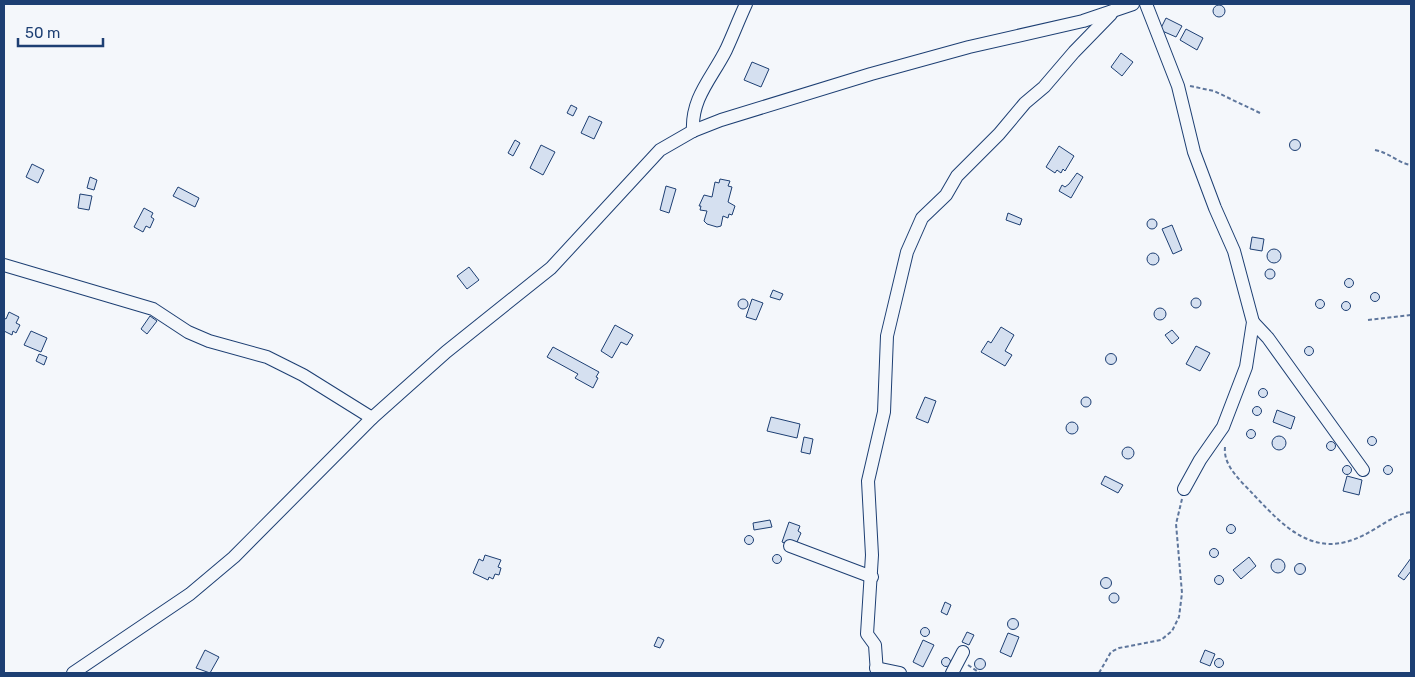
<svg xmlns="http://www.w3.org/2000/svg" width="1415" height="677" font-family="Rubik,sans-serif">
<rect width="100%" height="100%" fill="#f4f7fb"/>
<g fill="#d5e0f0" stroke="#1d3f73">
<circle cx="1219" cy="11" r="6"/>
<path d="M1166 18 1182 26 1176 37 1160 30Z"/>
<path d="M1186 29 1203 38 1197 50 1180 40Z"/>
<path d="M1121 53 1133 62 1122 76 1111 67Z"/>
<path d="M752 62 769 69 761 87 744 80Z"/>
<path d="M571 105 577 108 573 116 567 113Z"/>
<path d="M589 116 602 122 594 139 581 133Z"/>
<circle cx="1295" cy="145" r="5.5"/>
<path d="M515 140 520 143 513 156 508 153Z"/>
<path d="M541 145 555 152 543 175 530 168Z"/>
<path d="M1059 146 1074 156 1065 171 1063 169 1061 173 1057 170 1055 173 1046 167Z"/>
<path d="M32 164 44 170 38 183 26 177Z"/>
<path d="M1077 173 1083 177 1071 198 1059 191 1062 185 1065 187 1069 184Z"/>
<path d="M90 177 97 180 94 190 87 188Z"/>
<path d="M720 179 730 181 728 186 732 187 728 202 735 206 732 215 729 214 728 218 723 216 721 226 717 227 707 224 704 221 707 211 700 210 701 206H699L704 195 712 197 715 182 719 183Z"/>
<path d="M666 186 676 189 669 213 660 210Z"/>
<path d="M178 187 199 198 195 207 173 196Z"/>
<path d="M80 194 92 196 89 210 78 208Z"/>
<path d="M144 208 153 213 151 217 154 219 150 228 146 226 143 232 134 227Z"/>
<path d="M1008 213 1022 219 1020 225 1006 220Z"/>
<circle cx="1152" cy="224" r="5"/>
<path d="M1172 225 1182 250 1173 254 1162 229Z"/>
<path d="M1252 237 1264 239 1262 251 1250 249Z"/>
<circle cx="1274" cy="256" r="7"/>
<circle cx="1153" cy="259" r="6"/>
<path d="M469 267 479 280 467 289 457 276Z"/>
<circle cx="1270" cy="274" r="5"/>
<circle cx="1349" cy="283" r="4.5"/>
<path d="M773 290 783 294 780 300 770 297Z"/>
<circle cx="1375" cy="297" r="4.5"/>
<circle cx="1196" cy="303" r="5"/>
<circle cx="743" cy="304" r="5"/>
<path d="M752 299 763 303 756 320 746 317Z"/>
<circle cx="1320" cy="304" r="4.5"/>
<circle cx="1346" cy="306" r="4.5"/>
<circle cx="1160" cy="314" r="6"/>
<path d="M9 312 19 317 16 323 20 325 16 333 13 331 12 335 4 331V318L6 319Z"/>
<path d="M150 316 157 321 147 334 141 329Z"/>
<path d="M615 325 633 335 627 345 621 342 612 358 601 351Z"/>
<path d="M1001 327 1014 335 1005 351 1012 355 1005 366 981 352 988 341 991 343Z"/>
<path d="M1172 330 1179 338 1172 344 1165 335Z"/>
<path d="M31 331 47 338 41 352 24 345Z"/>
<path d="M1196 346 1210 353 1200 371 1186 364Z"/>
<circle cx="1309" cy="351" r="4.5"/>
<path d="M553 347 599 372 596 377 598 378 593 388 575 378 578 374 547 357Z"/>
<circle cx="1111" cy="359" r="5.5"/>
<path d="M39 354 47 357 44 365 36 361Z"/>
<circle cx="1263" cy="393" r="4.5"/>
<path d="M925 397 936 401 928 423 916 418Z"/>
<circle cx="1086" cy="402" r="5"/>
<circle cx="1257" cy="411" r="4.5"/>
<path d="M1277 410 1295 417 1291 429 1273 422Z"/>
<path d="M771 417 800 424 797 438 767 431Z"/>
<circle cx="1072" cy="428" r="6"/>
<circle cx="1251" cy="434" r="4.5"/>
<circle cx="1279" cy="443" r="7"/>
<circle cx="1372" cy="441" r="4.5"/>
<path d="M804 437 813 439 810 454 801 452Z"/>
<circle cx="1331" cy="446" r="4.5"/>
<circle cx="1128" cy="453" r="6"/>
<circle cx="1388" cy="470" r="4.5"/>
<circle cx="1347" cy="470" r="4.5"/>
<path d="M1105 476 1123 485 1118 493 1101 484Z"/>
<path d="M1347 476 1362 480 1359 495 1343 491Z"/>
<path d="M770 520 772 527 754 530 753 523Z"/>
<path d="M789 522 800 526 798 531 801 533 797 542 792 546 782 542Z"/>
<circle cx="1231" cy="529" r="4.5"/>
<circle cx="749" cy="540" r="4.5"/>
<circle cx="1214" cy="553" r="4.5"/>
<circle cx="777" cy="559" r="4.5"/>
<path d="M485 555 501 560 498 567 501 568 499 575 495 574 493 579 489 577 488 580 473 573 479 559 483 561Z"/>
<path d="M1249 557 1256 566 1241 579 1233 570Z"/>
<path d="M1411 558V571L1404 580 1398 576Z"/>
<circle cx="1278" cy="566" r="7"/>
<circle cx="1300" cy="569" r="5.5"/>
<circle cx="1219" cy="580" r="4.5"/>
<circle cx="1106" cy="583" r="5.5"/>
<circle cx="1114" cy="598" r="5"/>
<path d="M945 602 951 605 947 615 941 612Z"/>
<circle cx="1013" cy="624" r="5.5"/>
<circle cx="925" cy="632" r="4.5"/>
<path d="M967 632 974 635 969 645 962 642Z"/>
<path d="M1008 633 1019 637 1011 657 1000 652Z"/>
<path d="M658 637 664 640 660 648 654 646Z"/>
<path d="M923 640 934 645 923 667 913 662Z"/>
<path d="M205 650 219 657 210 673 196 668Z"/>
<path d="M1205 650 1215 654 1210 666 1200 662Z"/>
<circle cx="946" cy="662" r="4.5"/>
<circle cx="980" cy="664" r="5.5"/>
<circle cx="1219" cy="663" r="4.5"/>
</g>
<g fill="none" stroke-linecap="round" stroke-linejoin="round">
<defs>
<g id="minor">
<path d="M1146 4 1178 86 1194 152 1215 208 1234 251 1253 322 1246 367 1223 427 1200 460 1184 489"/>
<path d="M693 131C691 98 712 78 726 50 733 35 739 19 746 4"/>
<path d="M4 265 153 309 188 332 209 341 267 357 303 375 372 418"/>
<path d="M1253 322 1268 338 1363 470"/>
<path d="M790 546 872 577"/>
<path d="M876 668 900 673"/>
<path d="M73 673 190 594 234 557 372 418 446 352 551 268 660 150 693 131 721 120 871 74 969 47 1083 21 1133 4"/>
<path d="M877 673 875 645 867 634 872 555 868 481 884 412 887 336 907 252 922 218 946 195 957 176 999 134 1025 103 1044 87 1074 52 1111 14"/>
<path d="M952 673 963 652"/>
</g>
</defs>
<use href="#minor" stroke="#1d3f73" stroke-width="14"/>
<g stroke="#5e769c" stroke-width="2" stroke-dasharray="4 2.5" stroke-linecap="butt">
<path d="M1190 86 1214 91 1260 113"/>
<path d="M1375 150C1390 153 1398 163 1411 165"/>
<path d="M1368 320 1411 315"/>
<path d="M1225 447C1223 466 1241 481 1253 494 1285 528 1315 560 1364 535 1379 528 1394 514 1411 512"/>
<path d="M968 665 980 673"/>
<path d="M1099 673 1111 652 1119 648 1161 640 1172 631 1179 617 1182 593 1176 524 1182 499"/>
</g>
<use href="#minor" stroke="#f4f7fb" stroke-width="12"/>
</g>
<rect width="1415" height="677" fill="none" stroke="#1d3f73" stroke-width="10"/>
<path d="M18 38v8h85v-8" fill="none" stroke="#1d3f73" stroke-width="2.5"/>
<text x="25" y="38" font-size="15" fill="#1d3f73" stroke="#f4f7fb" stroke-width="4" paint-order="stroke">50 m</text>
</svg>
